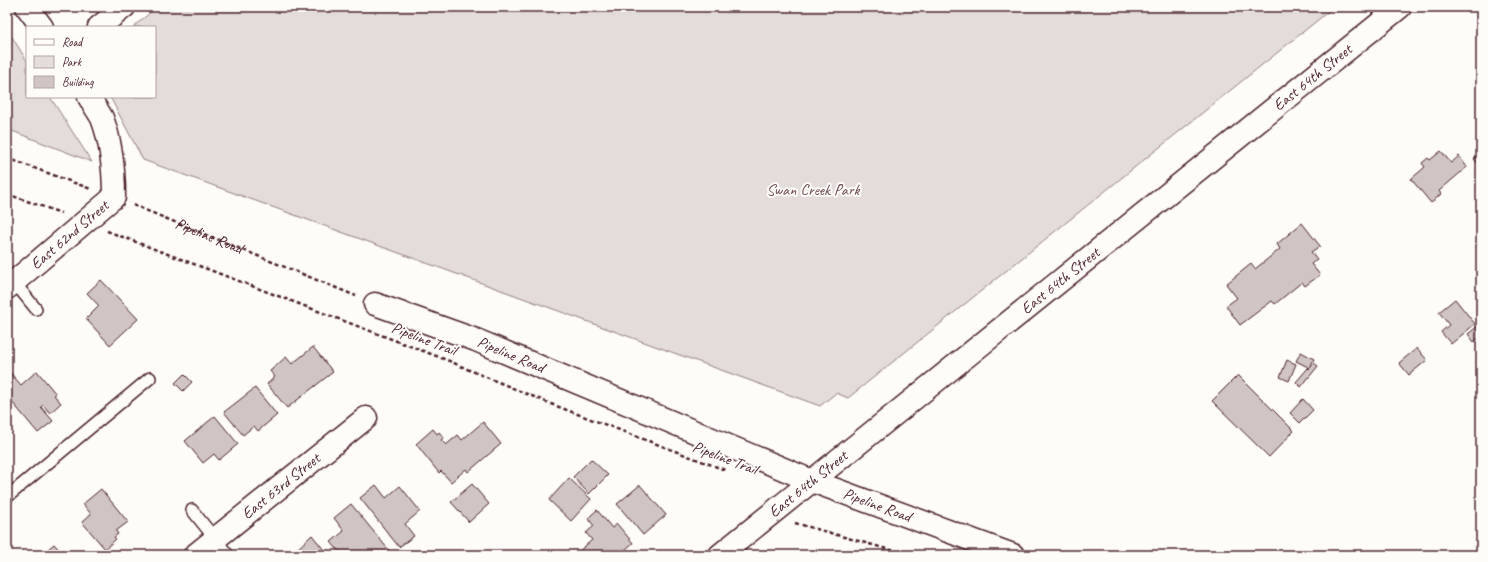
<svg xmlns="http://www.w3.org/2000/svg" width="1488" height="562" font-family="Caveat,sans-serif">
<rect width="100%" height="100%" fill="#fdfcf7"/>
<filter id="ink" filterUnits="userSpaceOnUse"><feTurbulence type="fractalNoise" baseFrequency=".025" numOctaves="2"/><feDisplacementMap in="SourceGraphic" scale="8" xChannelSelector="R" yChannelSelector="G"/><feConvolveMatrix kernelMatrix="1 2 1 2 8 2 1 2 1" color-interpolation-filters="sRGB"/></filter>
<g filter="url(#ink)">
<g fill="#e3dcda" stroke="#967e82">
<path d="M157 7H1334L848 398 836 393 820 406 143 160 110 97H155V27H133Z"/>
<path d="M7 29 27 61V97H50L92 162 7 129Z"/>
</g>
<g fill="#d0c5c4" stroke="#4a1f2b">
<path d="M1441 151 1451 163 1459 156 1467 167 1439 191 1441 194 1431 203 1411 179 1425 167 1422 163 1428 158 1430 160Z"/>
<path d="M1481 153V167L1474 159Z"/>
<path d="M1302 223 1320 246 1311 252 1317 259 1311 264 1320 275 1305 286 1302 282 1275 304 1272 301 1240 325 1226 306 1237 298 1226 284 1251 264 1255 269 1280 249 1277 244Z"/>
<path d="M101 280 138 319 110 345 86 319 99 306 87 293Z"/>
<path d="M1455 299 1475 324 1451 344 1441 332 1449 325 1439 312Z"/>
<path d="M1478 326 1481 330V336L1474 342 1468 334Z"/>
<path d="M313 347 333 372 287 408 267 384 275 377 270 371 286 357 292 364Z"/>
<path d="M1417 348 1427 360 1409 375 1399 363Z"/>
<path d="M1301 352 1314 359 1310 368 1296 361Z"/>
<path d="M1287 360 1296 364 1289 381 1280 377Z"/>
<path d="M1314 363 1318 366 1301 387 1296 382 1308 368 1309 369Z"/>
<path d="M7 369 21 385 37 371 56 394 54 395 61 403 50 413 43 405 41 407 53 421 38 433 7 396 8 395 7 393Z"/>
<path d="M184 374 192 382 183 391 175 383Z"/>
<path d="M1238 375 1294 431 1269 457 1212 401Z"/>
<path d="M255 388 277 415 258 431 254 426 243 435 224 412Z"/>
<path d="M1303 399 1313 410 1300 423 1290 413Z"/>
<path d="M215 416 238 444 219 460 214 454 203 463 185 441Z"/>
<path d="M483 422 501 444 468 472 466 469 451 482 441 471 439 473 416 444 433 429 437 434 439 432 444 438 441 440 446 445 458 435 462 440Z"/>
<path d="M591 459 608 475 589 494 573 477Z"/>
<path d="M569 478 591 499 571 521 549 500Z"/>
<path d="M472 484 489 504 469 522 451 502Z"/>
<path d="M376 485 386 498 400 486 420 511 405 524 414 536 399 547 360 498Z"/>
<path d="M640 485 666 515 643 535 617 504Z"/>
<path d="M101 489 128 522 116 531 118 534 114 537 116 539 105 549 82 522 91 514 83 504Z"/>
<path d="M351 504 392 554 390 555H342L331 542 344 531 334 518Z"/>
<path d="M597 510 612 528 617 524 633 543 619 555H579L577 553 592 540 586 533 594 526 588 518Z"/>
<path d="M312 535 328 555H298L295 551Z"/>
<path d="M54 544 64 555H41Z"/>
</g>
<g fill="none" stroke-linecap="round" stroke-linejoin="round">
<defs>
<g id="lane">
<path d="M14 282 36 309"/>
<path d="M7 497 150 378"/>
<path d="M192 510 228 555"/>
</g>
<g id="street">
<path d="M27 7 42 27"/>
<path d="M99 27 124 7"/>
<path id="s2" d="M7 288 114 197C114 170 112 144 102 118 98 111 93 104 89 97"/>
<path id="s3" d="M375 304 476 340 812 481 1013 555"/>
<path id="s4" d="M195 555 366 418"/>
</g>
<g id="secondary">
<path id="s5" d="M720 555 1400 7"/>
</g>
</defs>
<use href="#lane" stroke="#4a1f2b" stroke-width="14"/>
<use href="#street" stroke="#4a1f2b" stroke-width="25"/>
<use href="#secondary" stroke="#4a1f2b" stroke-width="25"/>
<g stroke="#4a1f2b" stroke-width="2.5" stroke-dasharray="4 3" stroke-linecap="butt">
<path d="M7 158 91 189"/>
<path d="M7 194 61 213"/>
<path id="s1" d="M133 205 356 296"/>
<path d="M107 231 452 362 467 369 551 404 725 470"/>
<path d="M795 523 908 555"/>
</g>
<use href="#lane" stroke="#fdfcf7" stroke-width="11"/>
<use href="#street" stroke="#fdfcf7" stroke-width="22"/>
<use href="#secondary" stroke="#fdfcf7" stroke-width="22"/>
</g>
</g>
<g text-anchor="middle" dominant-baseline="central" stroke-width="4" stroke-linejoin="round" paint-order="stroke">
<g font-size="16" fill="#4a1f2b" stroke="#fdfcf7">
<text stroke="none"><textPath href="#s5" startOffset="761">East 64th Street</textPath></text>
<text stroke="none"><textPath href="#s2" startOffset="82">East 62nd Street</textPath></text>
<text stroke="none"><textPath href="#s1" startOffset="82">Pipeline Road</textPath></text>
<text stroke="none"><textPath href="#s5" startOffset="437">East 64th Street</textPath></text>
<text transform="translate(424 339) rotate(21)">Pipeline Trail</text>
<text stroke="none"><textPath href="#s3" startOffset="145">Pipeline Road</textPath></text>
<text transform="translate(725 458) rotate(21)">Pipeline Trail</text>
<text stroke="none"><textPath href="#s5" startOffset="113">East 64th Street</textPath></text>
<text stroke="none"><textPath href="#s4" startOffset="110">East 63rd Street</textPath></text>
<text stroke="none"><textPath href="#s3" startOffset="541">Pipeline Road</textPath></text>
</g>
<g font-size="16" fill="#704e57" stroke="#fdfcf7">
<text x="813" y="190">Swan Creek Park</text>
</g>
</g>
<rect width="1488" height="562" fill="none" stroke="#fdfcf7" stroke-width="24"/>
<rect x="12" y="12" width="1464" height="538" fill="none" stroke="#4a1f2b" stroke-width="1.5" filter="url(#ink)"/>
<rect x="26" y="26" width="130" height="72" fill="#fdfcf7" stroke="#b5a4a5"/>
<rect x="34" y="39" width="20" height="6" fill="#fdfcf7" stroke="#b5a4a5"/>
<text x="62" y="46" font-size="12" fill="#4a1f2b">Road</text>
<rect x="34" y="56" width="20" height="12" fill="#e3dcda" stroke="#b5a4a5"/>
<text x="62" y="66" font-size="12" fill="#4a1f2b">Park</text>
<rect x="34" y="76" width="20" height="12" fill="#d0c5c4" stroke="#b5a4a5"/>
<text x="62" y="86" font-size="12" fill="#4a1f2b">Building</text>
</svg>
